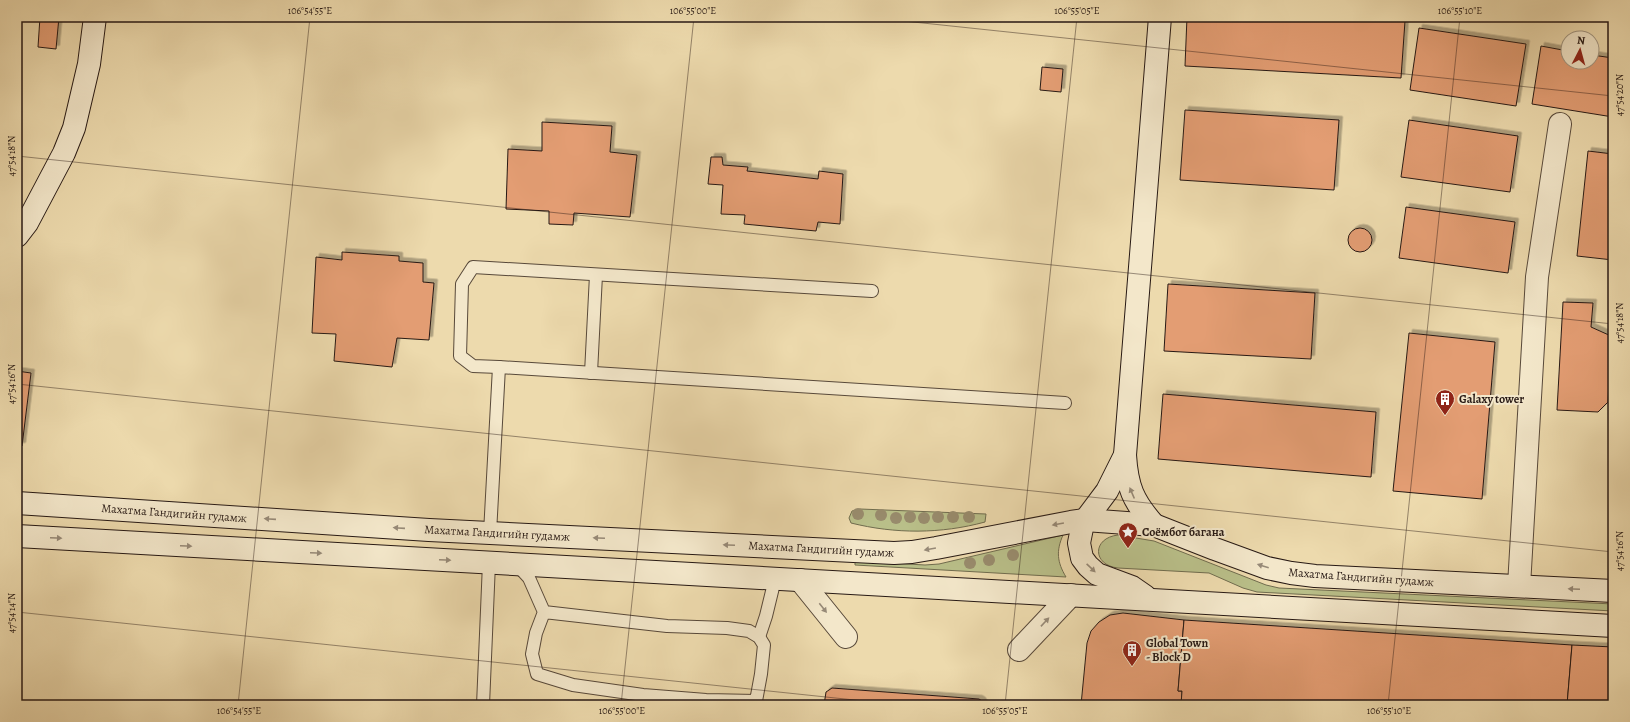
<svg xmlns="http://www.w3.org/2000/svg" width="1630" height="722" font-family="Alegreya,serif">
<defs>
<filter id="shadow"><feDropShadow dx="3.5" dy="-3.5" stdDeviation="0" flood-color="#0004"/></filter>
</defs>
<rect width="100%" height="100%" fill="#eddaad"/>
<filter id="stains"><feTurbulence type="fractalNoise" baseFrequency=".005" numOctaves="4"/><feColorMatrix values="0 0 0 0 .2 0 0 0 0 .09 0 0 0 0 .02 0 0 0 .5 -.17"/></filter>
<radialGradient id="worn" r=".72"><stop offset=".6" stop-color="#630" stop-opacity="0"/><stop offset="1" stop-color="#630" stop-opacity=".3"/></radialGradient>
<g fill="#b9bf89" stroke="#706c4e">
<path d="M860 509 986 514 985 522C941 534 895 534 851 523L849 518 852 511Z"/>
<path d="M1063 535C1056 551 1057 562 1066 577L855 565V561L925 565 939 564Z"/>
<path d="M1118 535 1154 541 1266 585 1279 588 1613 604V611L1257 592 1243 588 1209 573 1118 568C1092 565 1092 538 1118 535Z"/>
</g>
<g fill="#e39d73" stroke="#271914" filter="url(#shadow)">
<path d="M40 17H59L56 49 38 47Z"/>
<path d="M1187 17H1337L1405 21 1401 78 1185 66Z"/>
<path d="M1419 28 1526 44 1516 106 1410 90Z"/>
<path d="M1541 46 1568 51V62H1592V55L1613 58V117L1532 104Z"/>
<path d="M1042 67 1063 69 1061 92 1040 90Z"/>
<path d="M1185 110 1339 120 1334 190 1180 180Z"/>
<path d="M1409 120 1518 136 1510 192 1401 177Z"/>
<path d="M542 122 612 126 610 152 637 155 630 217 574 213 573 225 549 224V211L506 209 508 149 542 151Z"/>
<path d="M1588 151 1613 154V260L1577 256Z"/>
<path d="M711 157H722L723 165 748 167 747 171 818 179 819 171 843 174 840 224 818 222 816 231 744 224 745 215 721 214 723 185 708 184Z"/>
<path d="M1406 207 1515 222 1508 273 1399 258Z"/>
<circle cx="1360" cy="240" r="12"/>
<path d="M342 252 399 256V261L423 263V282L434 283 429 340 397 338 392 367 334 361 336 334 312 333 316 257 342 260Z"/>
<path d="M1168 284 1315 293 1311 359 1164 351Z"/>
<path d="M1563 302 1593 303 1591 327 1611 336 1608 402 1598 412 1557 410Z"/>
<path d="M1409 333 1495 342 1482 499 1393 491Z"/>
<path d="M17 371 31 373 22 446H17Z"/>
<path d="M1163 394 1376 412 1371 477 1158 459Z"/>
<path d="M1123 613 1184 620 1178 691H1182L1181 705H1081L1087 643 1091 631 1099 622 1110 615Z"/>
<path d="M1184 620 1572 645 1567 705H1181L1182 691H1178Z"/>
<path d="M1572 645 1613 647V705H1567Z"/>
<path d="M832 688 979 699 982 701 984 705H824L826 692Z"/>
</g>
<g fill="none" stroke-linecap="round" stroke-linejoin="round">
<defs>
<g id="lane">
<path d="M499 367 473 366 460 356 462 284 473 267 872 291"/>
<path d="M591 373 596 275"/>
<path d="M490 533 499 367 1065 403"/>
<path d="M516 564 529 578 544 612 536 633 532 654 537 674 573 685 643 695 706 700 756 701 761 674 764 645 759 637 749 631 727 628 667 626 544 612"/>
<path d="M759 637 766 616 775 579"/>
<path d="M483 705 489 563"/>
</g>
<g id="street">
<path d="M800 580 846 637"/>
<path d="M1519 586 1537 277 1560 124"/>
<path d="M1019 650 1071 595"/>
</g>
<g id="secondary">
<path d="M17 236 27 223 64 153 74 128 89 64 95 17"/>
<path d="M1125 455 1107 491 1083 523 1079 543 1082 558 1088 566 1097 574 1132 587 1145 596"/>
<path d="M17 503 429 530 894 553 912 552 936 548 1071 522 1085 520 1154 525 1215 549 1267 568 1291 573 1315 576 1613 591"/>
<path d="M1154 525C1133 501 1127 487 1125 455L1160 17"/>
<path d="M17 536 1613 626"/>
</g>
</defs>
<use href="#lane" stroke="#58493a" stroke-width="14"/>
<use href="#street" stroke="#58493a" stroke-width="24"/>
<use href="#secondary" stroke="#271914" stroke-width="24"/>
<use href="#lane" stroke="#f3e7ca" stroke-width="12"/>
<use href="#street" stroke="#f3e7ca" stroke-width="22"/>
<use href="#secondary" stroke="#f3e7ca" stroke-width="22"/>
</g>
<g fill="#988b6c">
<circle cx="858" cy="514" r="6"/>
<circle cx="881" cy="515" r="6"/>
<circle cx="910" cy="517" r="6"/>
<circle cx="938" cy="517" r="6"/>
<circle cx="953" cy="517" r="6"/>
<circle cx="969" cy="517" r="6"/>
<circle cx="896" cy="518" r="6"/>
<circle cx="924" cy="518" r="6"/>
<circle cx="1013" cy="555" r="6"/>
<circle cx="989" cy="560" r="6"/>
<circle cx="970" cy="563" r="6"/>
</g>
<defs><path id="oneway-solid" d="M-6-.8H1V-3.2L6.5 0L1 3.2V.8H-6Z"/></defs>
<g fill="#978a78">
<use href="#oneway-solid" transform="translate(1132 493) rotate(-113)"/>
<use href="#oneway-solid" transform="translate(270 519) rotate(-176)"/>
<use href="#oneway-solid" transform="translate(1058 524) rotate(170)"/>
<use href="#oneway-solid" transform="translate(399 528) rotate(-176)"/>
<use href="#oneway-solid" transform="translate(56 538) rotate(3)"/>
<use href="#oneway-solid" transform="translate(599 538) rotate(-177)"/>
<use href="#oneway-solid" transform="translate(729 545) rotate(-177)"/>
<use href="#oneway-solid" transform="translate(186 546) rotate(3)"/>
<use href="#oneway-solid" transform="translate(930 549) rotate(170)"/>
<use href="#oneway-solid" transform="translate(316 553) rotate(3)"/>
<use href="#oneway-solid" transform="translate(445 560) rotate(3)"/>
<use href="#oneway-solid" transform="translate(1263 566) rotate(-163)"/>
<use href="#oneway-solid" transform="translate(1091 568) rotate(43)"/>
<use href="#oneway-solid" transform="translate(1574 589) rotate(-177)"/>
<use href="#oneway-solid" transform="translate(823 608) rotate(52)"/>
<use href="#oneway-solid" transform="translate(1045 622) rotate(-47)"/>
</g>
<path fill="none" stroke="#271914" stroke-width="1" stroke-opacity="0.45" d="M866 17 1613 96M17 156 1613 324M17 384 1613 552M17 612 902 705M238 705 310 17M621 705 694 17M1005 705 1077 17M1388 705 1460 17"/>
<defs>
<symbol id="building-pin" viewBox="-11 -11 22 30"><path d="M0 17L-7.5 6A9.5 9.5 0 1 1 7.5 6Z" fill="#8f2418" stroke="#f3e7ca"/><path d="M-4-6H4V6H1V3H-1V6H-4ZM-2.5-4.3h1.7v1.8h-1.7ZM.8-4.3h1.7v1.8H.8ZM-2.5-1h1.7V.8h-1.7ZM.8-1h1.7V.8H.8Z" fill="#fff"/></symbol>
<symbol id="sight-pin" viewBox="-11 -11 22 30"><path d="M0 17L-7.5 6A9.5 9.5 0 1 1 7.5 6Z" fill="#8f2418" stroke="#f3e7ca"/><path d="M0-6L1.8-2.2L6-1.7L2.9 1.2L3.7 5.4L0 3.3L-3.7 5.4L-2.9 1.2L-6-1.7L-1.8-2.2Z" fill="#fff"/></symbol>
</defs>
<g fill-rule="evenodd">
<use href="#building-pin" x="1434" y="388" width="22" height="30"/>
<use href="#sight-pin" x="1117" y="521" width="22" height="30"/>
<use href="#building-pin" x="1121" y="639" width="22" height="30"/>
</g>
<g text-anchor="middle" dominant-baseline="central" stroke-width="4" stroke-linejoin="round" paint-order="stroke">
<g font-size="12" font-weight="bold" fill="#271914" stroke="#f3e7ca" text-anchor="start">
<text x="1459" y="399">Galaxy tower</text>
<text x="1142" y="532">Соёмбот багана</text>
<text x="1146" y="643">Global Town<tspan x="1146" dy="14">- Block D</tspan></text>
</g>
<g font-size="12" fill="#271914" stroke="#f3e7ca">
<text transform="translate(174 513) rotate(4)">Махатма Гандигийн гудамж</text>
<text transform="translate(497 533) rotate(3)">Махатма Гандигийн гудамж</text>
<text transform="translate(821 549) rotate(3)">Махатма Гандигийн гудамж</text>
<text transform="translate(1361 577) rotate(4)">Махатма Гандигийн гудамж</text>
</g>
</g>
<rect width="1630" height="722" fill="none" stroke="#eddaad" stroke-width="44"/>
<g transform="translate(1580 50) rotate(6)"><circle r="19" fill="#f3e7ca" stroke="#a19581"/>
<path d="M0-3L7 15L0 10L-7 15Z" fill="#8f2418"/>
<text y="-6" font-size="11" font-weight="bold" text-anchor="middle" fill="#271914">N</text>
</g>
<rect x="22" y="22" width="1586" height="678" fill="none" stroke="#271914" stroke-width="1.5"/>
<g font-size="10" text-anchor="middle" fill="#271914">
<text x="310" y="14">106°54'55"E</text>
<text x="693" y="14">106°55'00"E</text>
<text x="1077" y="14">106°55'05"E</text>
<text x="1460" y="14">106°55'10"E</text>
<text transform="translate(1619 95) rotate(-90)" y="4">47°54'20"N</text>
<text transform="translate(11 156) rotate(-90)" y="4">47°54'18"N</text>
<text transform="translate(1619 323) rotate(-90)" y="4">47°54'18"N</text>
<text transform="translate(11 384) rotate(-90)" y="4">47°54'16"N</text>
<text transform="translate(1619 551) rotate(-90)" y="4">47°54'16"N</text>
<text transform="translate(11 613) rotate(-90)" y="4">47°54'14"N</text>
<text x="239" y="714">106°54'55"E</text>
<text x="622" y="714">106°55'00"E</text>
<text x="1005" y="714">106°55'05"E</text>
<text x="1389" y="714">106°55'10"E</text>
</g>
<rect width="100%" height="100%" filter="url(#stains)"/>
<rect width="100%" height="100%" fill="url(#worn)"/>
</svg>
